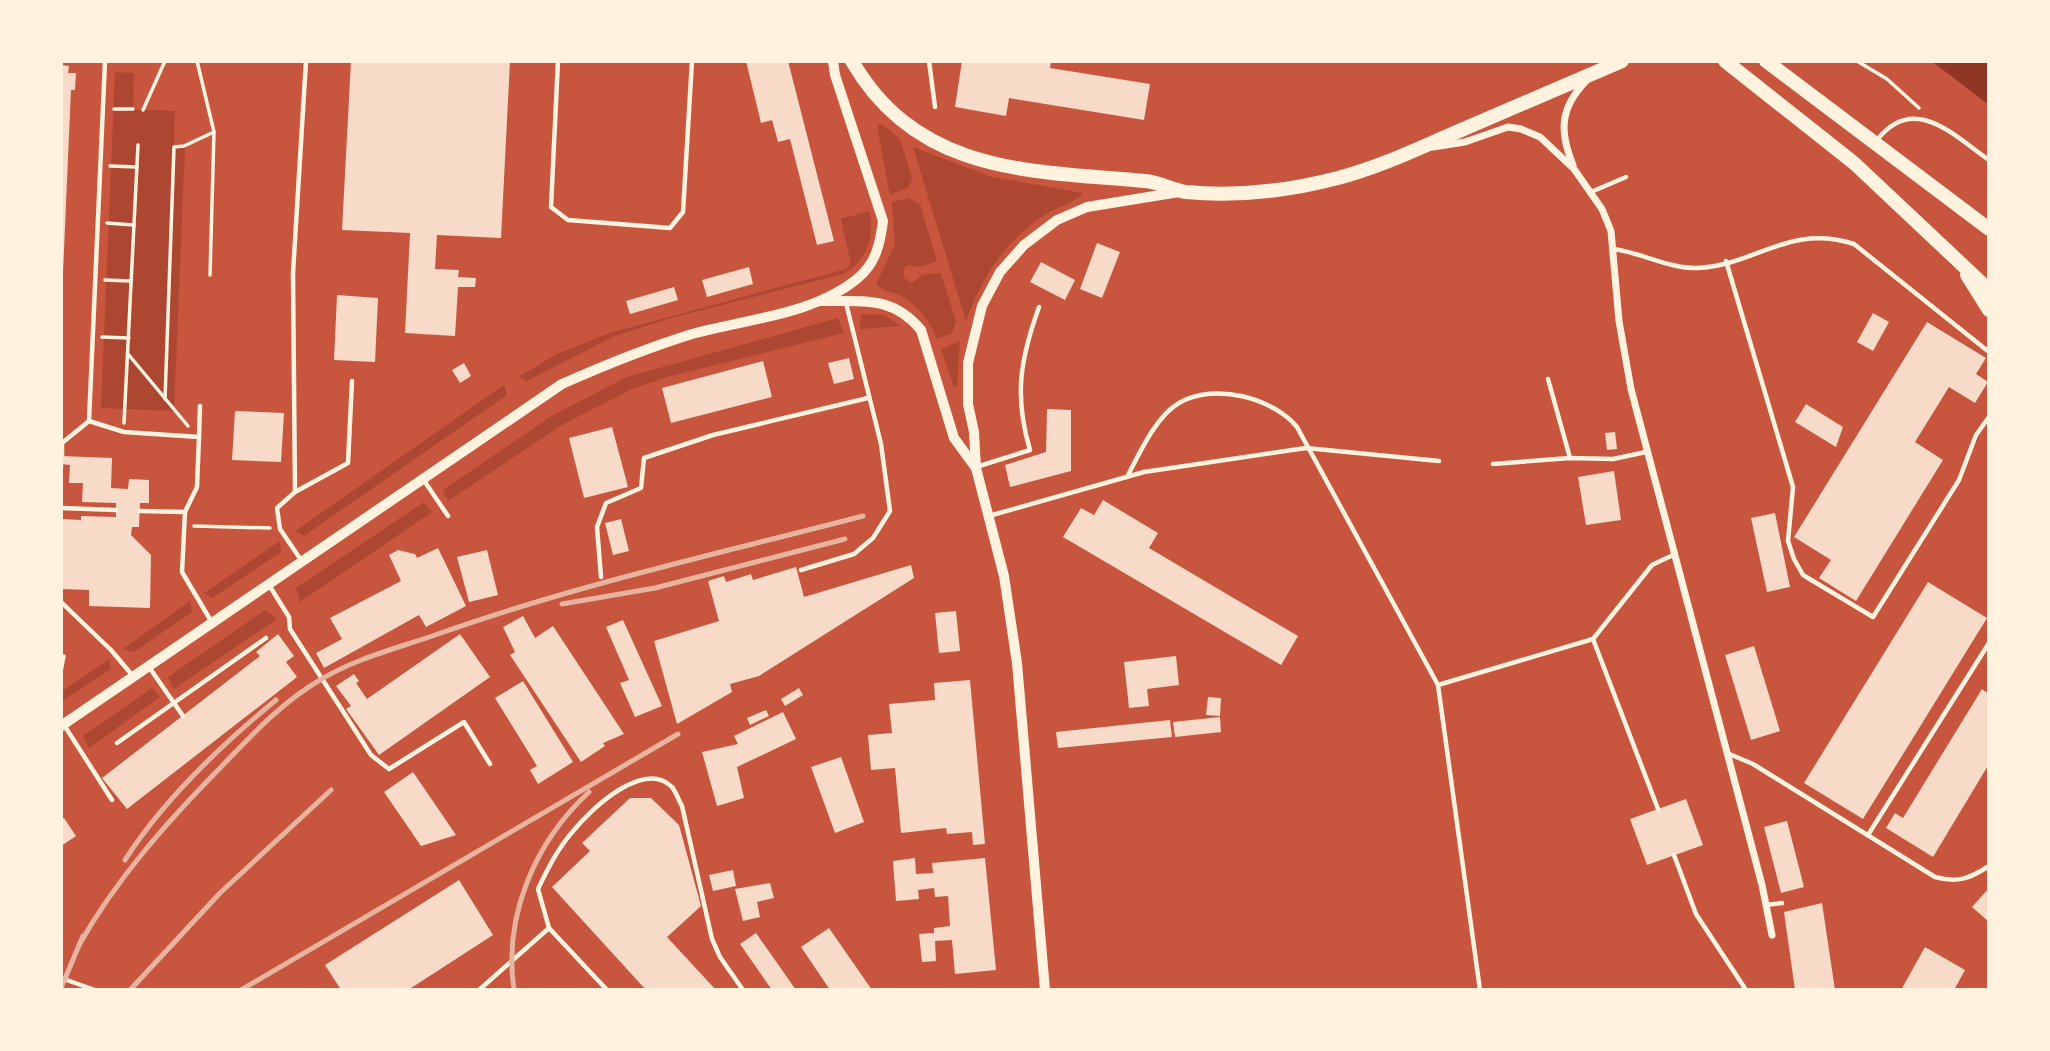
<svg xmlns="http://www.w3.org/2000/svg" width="2050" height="1051" font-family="Georgia,serif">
<rect width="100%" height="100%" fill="#c8553d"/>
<g fill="#ae4732">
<path d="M115 72 134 73 133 109 175 111 174 146 185 147 174 411 101 408Z"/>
<path d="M881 124 900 139 912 178 909 187 890 195 877 126Z"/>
<path d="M913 147 992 177 1083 193C1077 202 1057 207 1046 214 1006 239 982 277 966 321Z"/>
<path d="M908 198 920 204 937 261 920 267 908 265 904 268V278L912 283 922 275 941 273 956 322 952 333 937 339C930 322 918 305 901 296 892 291 882 292 876 284L895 244 892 202Z"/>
<path d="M869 211C876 236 866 262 843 274L671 318 612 337 527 381 518 377 557 354 610 333 846 269 851 264 841 219Z"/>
<path d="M861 314 884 315 901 326 860 329Z"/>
<path d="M838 318 844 333 667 377 632 389 562 425 448 501 443 490 553 415 627 377Z"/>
<path d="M960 341 957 386 954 387 941 349Z"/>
<path d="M504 385 507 395 304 536 295 531Z"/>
<path d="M424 502 432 512 300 602 296 588Z"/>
<path d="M280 541 281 552 212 598 204 593Z"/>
<path d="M190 601 192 612 134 652 123 649Z"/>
<path d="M265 610 277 619 174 689 168 677Z"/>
<path d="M109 659 111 669 61 702V692Z"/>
<path d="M152 688 160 697 89 748 83 736Z"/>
</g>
<path fill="#8f3625" d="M1930 61H1989V105L1938 66Z"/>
<g fill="#f7dbc8">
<path d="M351 61H510L501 238 437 235 435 269 459 270 458 277 476 278 475 287H458L455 336 405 333 410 233 342 230Z"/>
<path d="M746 61H788L834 241 817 245 790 139 778 142 772 120 761 123Z"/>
<path d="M962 61H1051L1050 68 1150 84 1144 120 1009 98 1006 116 955 107Z"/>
<path d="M61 65 69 66 68 73H76L75 90H71L63 273Z"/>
<path d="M1097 243 1120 252 1102 298 1080 289Z"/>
<path d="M1041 262 1075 280 1065 300 1030 282Z"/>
<path d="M749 267 753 284 707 297 702 280Z"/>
<path d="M674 287 678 300 630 314 626 301Z"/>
<path d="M337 295 378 298 375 362 334 360Z"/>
<path d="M1873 313 1889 322 1873 351 1857 342Z"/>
<path d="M1927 322 1986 358 1976 374 1988 382 1975 403 1949 387 1915 442 1943 460 1856 601 1819 578 1831 560 1794 537Z"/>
<path d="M849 358 854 379 834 384 828 363Z"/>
<path d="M763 361 772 397 671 423 662 388Z"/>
<path d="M464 363 471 376 460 383 452 370Z"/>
<path d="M1806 404 1843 427 1836 447 1795 422Z"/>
<path d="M1047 409 1071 410V471L1010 487 1005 465 1046 452Z"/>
<path d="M235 411 284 413 281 462 232 460Z"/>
<path d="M612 427 628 487 584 498 569 438Z"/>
<path d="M1615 432 1617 449 1607 450 1605 433Z"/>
<path d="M61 456 112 458 111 488 128 489 129 479 149 480V503H140L139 527H132L131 535 151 555 150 608 89 606V590L61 589V519L81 520V516L116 517V503L82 502 83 483H69L70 465 61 464Z"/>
<path d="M1614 471 1621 520 1586 525 1578 477Z"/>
<path d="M1103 500 1158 533 1149 548 1298 636 1281 665 1063 537 1081 508 1094 515Z"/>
<path d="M1775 513 1790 587 1767 592 1751 518Z"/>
<path d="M621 519 629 551 613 555 605 523Z"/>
<path d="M438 548 466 606 426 627 419 615 324 668 316 653 342 639 330 618 401 581 389 555 398 550 415 554 417 558Z"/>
<path d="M487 550 498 595 469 602 457 557Z"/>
<path d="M911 565 914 578 759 676 730 684 732 692 677 724 654 641 719 621 708 581 724 576 726 582 751 574 753 580 796 567 804 597Z"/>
<path d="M1928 582 1987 618 1863 819 1804 783Z"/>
<path d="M956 611 960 651 939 653 935 613Z"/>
<path d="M523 616 535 638 553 626 624 734 603 743 605 746 581 762 510 655 515 652 503 627Z"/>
<path d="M623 620 662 706 635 717 620 683 629 680 606 627Z"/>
<path d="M278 634 294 656 286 662 297 677 127 809 102 778 260 656 256 652Z"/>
<path d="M460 634 490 677 379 755 346 709 351 706 336 686 354 674 359 681 356 683 367 699Z"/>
<path d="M1754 646 1780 731 1751 740 1725 655Z"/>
<path d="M1176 656 1179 685 1147 689 1149 706 1129 708 1124 662Z"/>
<path d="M970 680 985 844 973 845 972 832 947 834 946 828 901 833 895 768 871 770 868 735 892 733 889 704 935 700 934 683Z"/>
<path d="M523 681 573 762 538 784 530 770 537 766 495 698Z"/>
<path d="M799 688 803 695 785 706 781 699Z"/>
<path d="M1982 689 1989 694V764L1933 857 1886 828 1895 813 1903 818Z"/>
<path d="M1208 697 1221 698 1220 716 1206 715Z"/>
<path d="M766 710 769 716 750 725 747 718Z"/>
<path d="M783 712 796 739 737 767 744 798 717 806 702 752 738 744 734 736Z"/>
<path d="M1220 717 1221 732 1175 737 1173 722Z"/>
<path d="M1170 720 1172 737 1058 748 1056 732Z"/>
<path d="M841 757 864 822 835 833 811 767Z"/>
<path d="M413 772 456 835 421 846 384 792Z"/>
<path d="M630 798H651L679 825 701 906 667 937 716 990H646L552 887 590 851 582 843Z"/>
<path d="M1686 799 1703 845 1647 865 1630 819Z"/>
<path d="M64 818 76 836 61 846V819Z"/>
<path d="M1787 821 1804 887 1781 893 1764 827Z"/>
<path d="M915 858 916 874 933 873 932 863 985 858 996 970 955 974 952 940 935 941 936 961 922 962 919 934 934 933V928L950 926 948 896 935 897 934 888 918 890 919 899 896 901 893 861Z"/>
<path d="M733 870 736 886 713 891 709 875Z"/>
<path d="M459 880 493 935 408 990H341L325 965Z"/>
<path d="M770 883 774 898 757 902 760 917 743 921 735 889Z"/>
<path d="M1989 888V922L1972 907Z"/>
<path d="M1822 903 1835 990H1795L1784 912Z"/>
<path d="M829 928 872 990H830L801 947Z"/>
<path d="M756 933 796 990H772L740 944Z"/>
<path d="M1925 947 1965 970 1954 990H1901Z"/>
</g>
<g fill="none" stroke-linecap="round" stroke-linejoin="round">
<g stroke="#fff3e0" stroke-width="3.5">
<path d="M197 61 214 132 210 275"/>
<path d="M1857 61 1887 79 1919 108"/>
<path d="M114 109H133"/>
<path d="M143 110 165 61"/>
<path d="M110 166 137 167"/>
<path d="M107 223 134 225"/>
<path d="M105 280 131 281"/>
<path d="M102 337 129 338"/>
<path d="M128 354 188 426"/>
<path d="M165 399 174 147 184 146 214 132"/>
<path d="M124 423 138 145"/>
<path d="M194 526 270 528"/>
<path d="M61 672 64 656"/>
</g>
<g stroke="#fff3e0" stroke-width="4.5">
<path d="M105 61 89 421 124 432 199 437 197 487 185 512 182 572 211 621"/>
<path d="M558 61 551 207 568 220 670 228 683 212 692 61"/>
<path d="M929 61 935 107"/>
<path d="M1877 140C1914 93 1953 135 1989 160"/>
<path d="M1591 192 1626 177"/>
<path d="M1614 249C1642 253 1670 269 1698 268 1756 265 1790 223 1854 244L1989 352"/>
<path d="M1726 261 1793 487 1788 541 1794 559 1803 575 1873 617 1959 480 1976 435 1989 417"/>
<path d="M1548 379 1570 458"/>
<path d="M199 437 200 406"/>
<path d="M62 456V443L89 421"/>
<path d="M1493 464 1570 458 1613 459 1646 452"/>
<path d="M976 467 1030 450C1014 396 1020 360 1039 307"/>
<path d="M61 468V464"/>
<path d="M1127 477C1139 454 1156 416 1179 403 1215 382 1273 398 1297 427L1438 685 1593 639"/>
<path d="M423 479 448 516"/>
<path d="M295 492 293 273 306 61"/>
<path d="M61 508 116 510"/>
<path d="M140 511 185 512"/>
<path d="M989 516 1144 472 1306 448 1439 461"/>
<path d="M301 560 280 529 277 508 295 492 348 463 352 381"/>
<path d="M801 570 854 554 873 538 890 511 881 444 846 303"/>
<path d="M601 577 597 527 606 503 641 488 644 458 713 435 868 398"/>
<path d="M269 585 289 617 290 629 371 755 389 769 464 722 490 764"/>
<path d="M61 602 111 650 133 676"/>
<path d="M149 667 183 716"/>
<path d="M1438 685 1480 990"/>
<path d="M64 725 112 800"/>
<path d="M117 743 266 638"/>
<path d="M1727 753 1753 764 1935 877C1958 883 1969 879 1989 866"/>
<path d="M1658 809 1593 639 1652 565 1673 555"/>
<path d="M1868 835 1989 643"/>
<path d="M1674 855 1696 914 1746 990"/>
<path d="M1766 905 1782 903"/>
<path d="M61 978 95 990"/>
<path d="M479 990 549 928"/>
<path d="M607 990 549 928 538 889C548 868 558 848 574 830 592 808 644 759 672 787 676 792 679 801 682 806L712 939 720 957 743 990"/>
</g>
<g stroke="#fff3e0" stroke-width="7">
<path d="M1433 147 1465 142 1508 127 1521 129 1540 137 1574 169 1602 209 1611 231 1619 321 1631 389 1762 885 1772 935"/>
<path d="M1573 165C1559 131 1560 108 1586 81"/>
</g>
<g stroke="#fff3e0" stroke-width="10">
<path d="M821 301C862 302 892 295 921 330L954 438 976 468"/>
<path d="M61 726 562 384C605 365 647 348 692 334 745 319 814 315 858 278 876 263 880 244 883 221L835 75 833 61"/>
<path d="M1045 990 1017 663 1004 576 976 468 974 432 968 404V363L982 306 1000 272 1024 245 1057 220 1087 207 1179 192"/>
</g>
<g stroke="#fff3e0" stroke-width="14">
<path d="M852 61C917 174 1030 171 1145 181 1159 182 1172 190 1186 192 1238 197 1288 191 1338 178 1377 168 1415 150 1452 134 1509 110 1565 85 1622 61"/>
<path d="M1725 61 1854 163 1989 290"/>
<path d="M1766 61 1989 229"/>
<path d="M1967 275 1989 310"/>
</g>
<g stroke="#e9b49f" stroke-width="5">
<path d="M562 604 655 588 845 539"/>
<path d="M125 860C164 799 220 746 276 700"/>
<path d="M79 945C117 878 167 822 221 767 251 736 282 702 320 680 356 658 398 648 438 634 576 585 721 553 863 516"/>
<path d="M61 988 83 936"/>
<path d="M130 990 220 893 331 790"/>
<path d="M241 990 678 734"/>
<path d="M514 990C503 916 535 842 589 792"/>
</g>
</g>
<rect width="2050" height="1051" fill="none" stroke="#fff3e0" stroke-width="126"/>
</svg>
